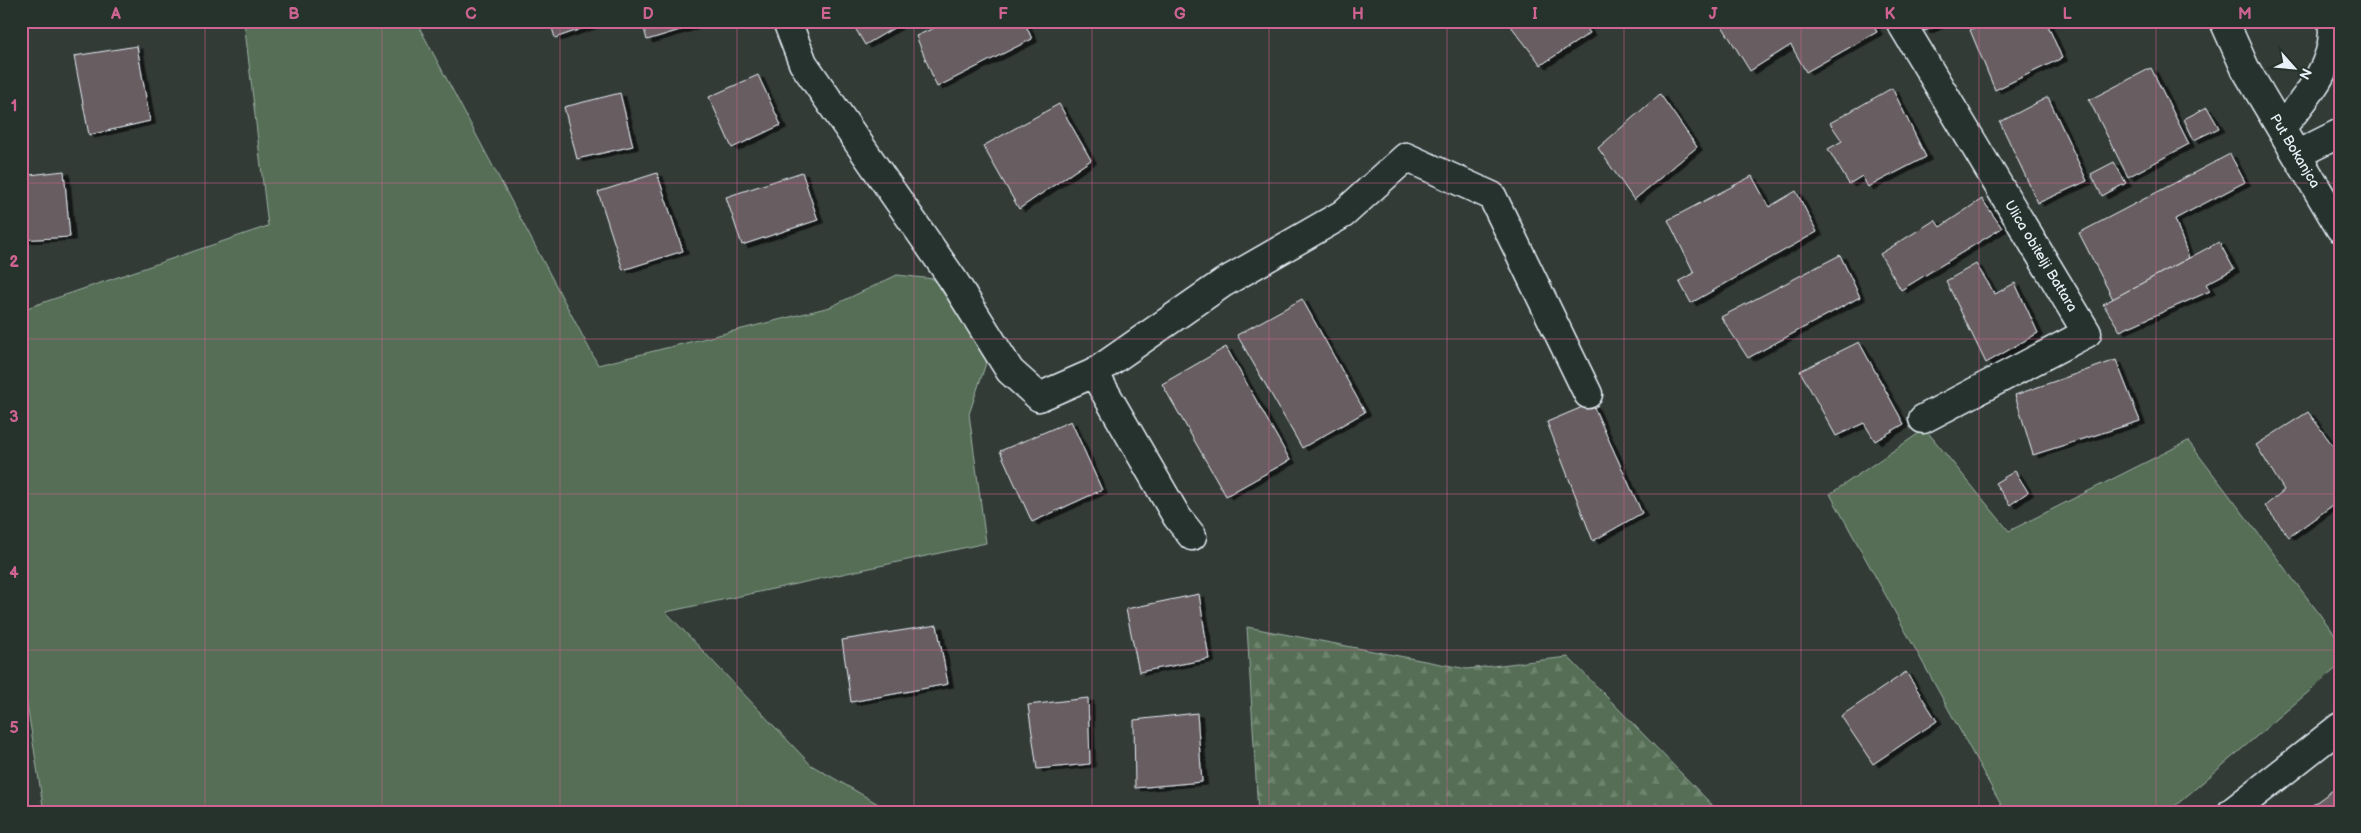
<svg xmlns="http://www.w3.org/2000/svg" width="2361" height="833" font-family="'Balsamiq Sans',sans-serif">
<defs>
<pattern id="forest-firs" width="22" height="20" patternUnits="userSpaceOnUse" patternTransform="scale(1.25)"><rect width="22" height="20" fill="#546e54"/><path d="M5 1l3.5 6h-7zM16 11l3.5 6h-7z" fill="#6d836d"/></pattern>
<filter id="shadow"><feDropShadow dx="5.5" dy="3" stdDeviation="0" flood-color="#0009"/></filter>
</defs>
<rect width="100%" height="100%" fill="#333b37"/>
<filter id="ink" filterUnits="userSpaceOnUse"><feTurbulence type="fractalNoise" baseFrequency=".02" numOctaves="2"/><feDisplacementMap in="SourceGraphic" scale="10" xChannelSelector="R" yChannelSelector="G"/><feConvolveMatrix kernelMatrix="1 2 1 2 8 2 1 2 1" color-interpolation-filters="sRGB"/></filter>
<g filter="url(#ink)">
<g fill="#546e54" stroke="#9eb0a6">
<path d="M244 21H416L598 365 830 307 897 275 934 279 987 360 969 414 986 543 666 612 811 765 892 812H44L21 666V310L268 226Z"/>
<path d="M1925 429 2009 531 2188 441 2340 641V665L2168 812H2005L1830 494Z"/>
</g>
<path fill="url(#forest-firs)" stroke="#9eb0a6" d="M1247 627 1467 669 1568 657 1719 812H1258Z"/>
<g fill="#685d61" stroke="#e8f1f8" filter="url(#shadow)">
<path d="M550 21H604L555 38Z"/>
<path d="M642 21H710L647 40Z"/>
<path d="M851 21H894L897 26 865 45Z"/>
<path d="M950 21H1024L1032 39 937 87 916 36Z"/>
<path d="M1507 21H1582L1590 33 1541 65Z"/>
<path d="M1719 21H1871L1877 32 1806 72 1791 45 1750 71Z"/>
<path d="M1919 21H1947L1925 31Z"/>
<path d="M1989 21H2046L2062 58 1995 90 1970 30Z"/>
<path d="M137 46 150 121 89 135 74 56Z"/>
<path d="M2151 68 2189 144 2128 177 2089 100Z"/>
<path d="M758 75 781 125 732 148 709 97Z"/>
<path d="M1892 88 1926 157 1868 187 1862 176 1849 184 1828 149 1842 141 1830 123Z"/>
<path d="M620 93 633 146 577 159 564 107Z"/>
<path d="M1660 94 1697 147 1634 200 1598 148Z"/>
<path d="M2048 97 2087 181 2038 203 2000 122Z"/>
<path d="M1059 104 1091 160 1019 209 983 146Z"/>
<path d="M2207 107 2219 128 2194 140 2184 119Z"/>
<path d="M2230 154 2245 182 2175 219 2189 258 2113 299 2079 233Z"/>
<path d="M2114 162 2126 183 2102 196 2091 174Z"/>
<path d="M64 171 70 237 21 240V176Z"/>
<path d="M802 172 818 220 742 245 726 197Z"/>
<path d="M657 173 683 251 623 270 598 192Z"/>
<path d="M1752 176 1769 207 1796 191 1817 232 1691 303 1679 281 1694 273 1668 220Z"/>
<path d="M1982 199 2002 228 1901 290 1880 254 1935 220 1940 227Z"/>
<path d="M2219 242 2234 269 2206 284 2210 291 2120 331 2103 304Z"/>
<path d="M1840 255 1860 297 1748 358 1721 317Z"/>
<path d="M1976 264 1995 294 2015 283 2038 333 1986 363 1946 281Z"/>
<path d="M1302 299 1365 412 1302 448 1237 335Z"/>
<path d="M1859 342 1904 424 1875 441 1864 423 1836 436 1800 371Z"/>
<path d="M1226 347 1290 460 1226 496 1162 384Z"/>
<path d="M2116 360 2140 421 2033 455 2015 395Z"/>
<path d="M1592 403 1642 513 1593 541 1547 422Z"/>
<path d="M2308 412 2340 455V500L2289 537 2265 506 2284 490 2256 445Z"/>
<path d="M1071 421 1102 490 1032 522 1000 451Z"/>
<path d="M2015 471 2028 492 2010 505 1995 483Z"/>
<path d="M1199 594 1209 659 1139 672 1126 609Z"/>
<path d="M937 625 948 684 851 702 842 640Z"/>
<path d="M1906 672 1937 721 1873 764 1841 716Z"/>
<path d="M1088 698 1090 764 1037 769 1028 705Z"/>
<path d="M1197 713 1202 782 1135 788 1134 720Z"/>
<path d="M2340 785V812H2303Z"/>
</g>
<g fill="none" stroke-linecap="round" stroke-linejoin="round">
<defs>
<g id="minor">
<path d="M787 21 803 63 954 281 1010 371 1039 397 1094 373 1177 517 1192 536"/>
<path d="M1900 21 2087 333 1923 419"/>
<path d="M2281 128C2305 99 2339 62 2332 21"/>
<path d="M2298 154 2340 133"/>
<path d="M1094 373 1223 283 1343 214 1406 157 1492 196 1588 394"/>
</g>
<g id="major">
<path d="M2224 21 2245 68 2340 228"/>
<path d="M2232 812 2340 727"/>
</g>
</defs>
<use href="#minor" stroke="#e8f1f8" stroke-width="31"/>
<use href="#major" stroke="#e8f1f8" stroke-width="31"/>
<use href="#minor" stroke="#26332d" stroke-width="28"/>
<use href="#major" stroke="#26332d" stroke-width="28"/>
</g>
</g>
<path fill="none" stroke="#cf6492" stroke-width="1" stroke-opacity="0.55" d="M205 21V812M382 21V812M560 21V812M737 21V812M914 21V812M1092 21V812M1269 21V812M1447 21V812M1624 21V812M1801 21V812M1979 21V812M2156 21V812M21 183H2340M21 339H2340M21 494H2340M21 650H2340"/>
<g text-anchor="middle" dominant-baseline="central" stroke-width="4" stroke-linejoin="round" paint-order="stroke">
<g font-size="14" fill="#e8f1f8" stroke="#26332d">
<text transform="translate(2295 151) rotate(59)">Put Bokanjca</text>
<text transform="translate(2041 256) rotate(59)">Ulica obitelji Battara</text>
</g>
</g>
<rect width="2361" height="833" fill="none" stroke="#26332d" stroke-width="55"/>
<g transform="translate(2294 68) rotate(117)" stroke="#26332d" stroke-width="4" paint-order="stroke">
<path d="M0-4L9 19L0 12L-9 19Z" fill="#e8f1f8"/>
<text y="-8" font-size="14" font-weight="bold" text-anchor="middle" fill="#e8f1f8">N</text>
</g>
<rect x="28" y="28" width="2306" height="778" fill="none" stroke="#cf6492" stroke-width="2"/>
<g font-size="16" text-anchor="middle" font-weight="bold" fill="#cf6492">
<text x="116" y="19">A</text>
<text x="294" y="19">B</text>
<text x="471" y="19">C</text>
<text x="648" y="19">D</text>
<text x="826" y="19">E</text>
<text x="1003" y="19">F</text>
<text x="1180" y="19">G</text>
<text x="1358" y="19">H</text>
<text x="1535" y="19">I</text>
<text x="1713" y="19">J</text>
<text x="1890" y="19">K</text>
<text x="2067" y="19">L</text>
<text x="2245" y="19">M</text>
<text x="14" y="111">1</text>
<text x="14" y="267">2</text>
<text x="14" y="422">3</text>
<text x="14" y="578">4</text>
<text x="14" y="733">5</text>
</g>
</svg>
